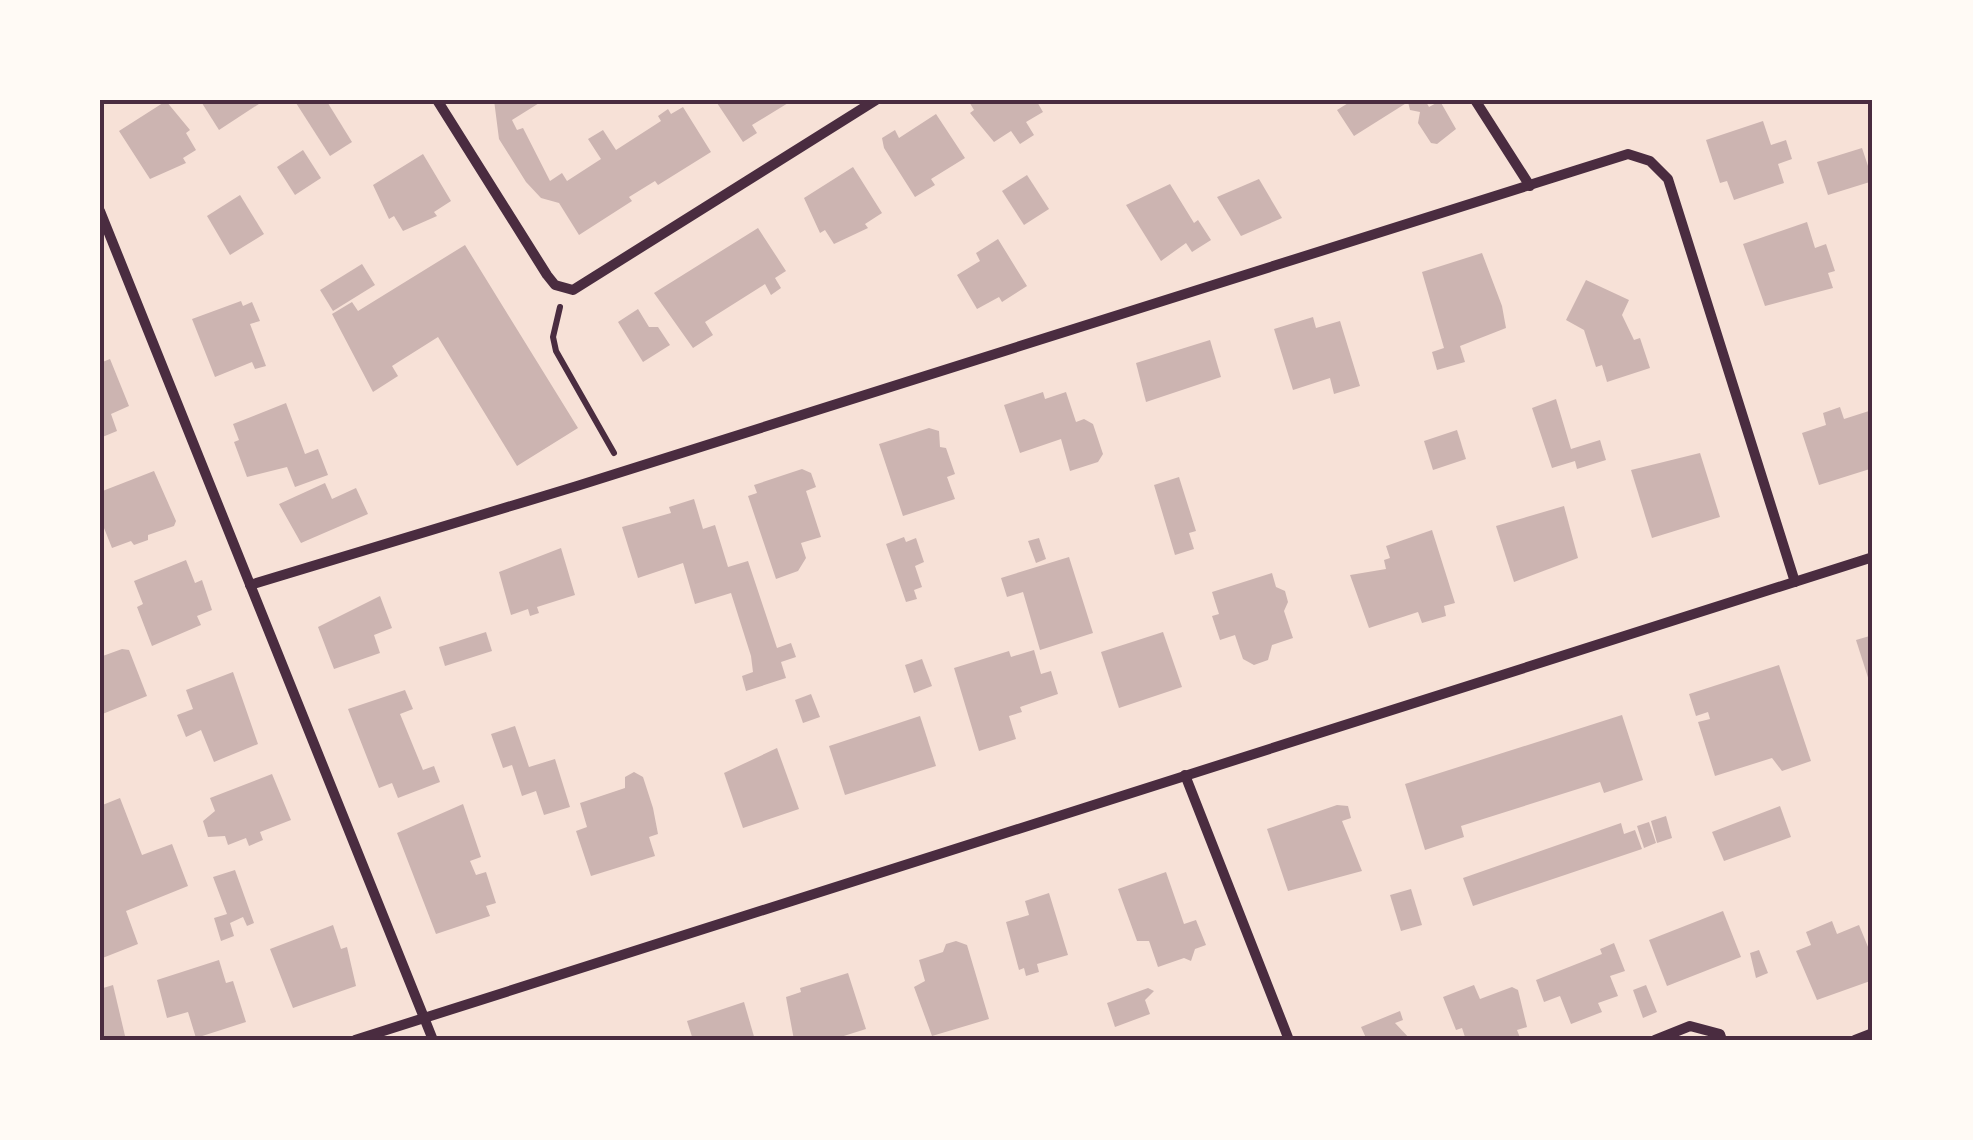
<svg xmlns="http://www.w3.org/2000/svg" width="1973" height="1140" font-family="'Work Sans',sans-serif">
<rect width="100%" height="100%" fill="#f7e1d7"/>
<g fill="#ccb4b1">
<path d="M200 100H265L219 130Z"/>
<path d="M302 100H326L352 142 330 156 296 103Z"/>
<path d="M494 100H544L512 120 517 130 523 128 550 181 562 173 567 181 601 159 588 139 603 130 616 150 661 121 658 116 668 109 671 114 683 107 711 152 658 185 655 181 629 197 632 201 579 235 559 203 541 198 526 182 499 139Z"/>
<path d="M715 100H793L752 125 757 133 743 142Z"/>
<path d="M968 100H1036L1043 112 1026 122 1034 135 1020 144 1011 131 994 142 970 113 974 110Z"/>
<path d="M1353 100H1425L1429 107 1440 101 1456 129 1437 144 1431 143 1418 123 1420 112 1410 110 1408 102 1354 136 1337 110Z"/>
<path d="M166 101 190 130 186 133 196 150 183 158 186 163 150 179 119 131Z"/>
<path d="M936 114 965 158 931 179 935 185 915 197 884 148 882 138 895 130 899 138Z"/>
<path d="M1763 121 1771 145 1786 140 1792 159 1778 164 1784 183 1734 200 1727 181 1720 183 1706 140Z"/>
<path d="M1862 148 1873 181 1828 195 1817 162Z"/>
<path d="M303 150 321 178 295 195 277 167Z"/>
<path d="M423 154 451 201 434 212 437 216 403 231 394 216 389 219 373 185Z"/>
<path d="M853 167 882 213 865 224 868 228 834 244 825 230 820 233 804 198Z"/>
<path d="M1027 175 1049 209 1024 225 1002 191Z"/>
<path d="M1259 179 1282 218 1241 236 1217 197Z"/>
<path d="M1170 184 1194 223 1198 220 1211 240 1192 252 1186 243 1161 261 1126 205Z"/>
<path d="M240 195 264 234 230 255 207 216Z"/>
<path d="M1807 222 1815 248 1826 244 1835 271 1828 273 1833 288 1765 306 1743 244Z"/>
<path d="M758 228 786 271 775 278 781 288 771 295 765 284 705 322 713 335 693 348 654 293Z"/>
<path d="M998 239 1027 286 1002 302 999 297 977 309 957 275 980 261 976 253Z"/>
<path d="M465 245 578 428 517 466 438 337 392 366 398 376 373 392 332 314 352 302 358 311Z"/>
<path d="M1482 253 1502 306 1506 328 1460 346 1465 362 1437 370 1432 352 1444 348 1422 272Z"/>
<path d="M362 264 375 285 333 311 320 290Z"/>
<path d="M1586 280 1629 300 1622 315 1634 340 1640 338 1650 368 1607 382 1602 365 1596 367 1584 330 1566 320Z"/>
<path d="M241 301 243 306 252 302 260 321 250 324 266 366 255 369 252 362 215 377 192 319Z"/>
<path d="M638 309 649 327H658L670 345 643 362 618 322Z"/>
<path d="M1313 317 1316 328 1340 321 1360 386 1334 394 1330 378 1293 390 1274 329Z"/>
<path d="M1210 340 1221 377 1146 402 1136 363Z"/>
<path d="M110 359 129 406 111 414 117 431 100 438V363Z"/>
<path d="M1043 392 1045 399 1066 392 1076 422 1084 419 1093 424 1103 454 1098 462 1070 471 1061 439 1020 453 1004 405Z"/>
<path d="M1556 399 1571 449 1600 440 1606 460 1577 469 1575 461 1552 468 1532 408Z"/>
<path d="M286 403 305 454 318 449 328 475 295 487 287 467 247 477 234 442 239 440 233 424Z"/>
<path d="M1840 407 1844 419 1869 411 1873 468 1819 485 1802 433 1826 425 1823 413Z"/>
<path d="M929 428 939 431 940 447 946 448 955 474 947 477 955 499 903 516 879 444Z"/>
<path d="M1457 430 1466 459 1433 470 1424 441Z"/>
<path d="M1700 453 1720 517 1652 538 1631 470Z"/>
<path d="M802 469 811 473 816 487 806 491 821 537 801 543 806 558 798 571 776 579 748 496 757 493 754 485Z"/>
<path d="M154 471 176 521 174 526 148 535V540L134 545 131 541 112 548 100 518V492Z"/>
<path d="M1179 477 1196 531 1189 533 1194 549 1175 555 1154 485Z"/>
<path d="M325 483 332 499 356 488 368 514 301 543 279 504Z"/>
<path d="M694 499 703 529 715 525 728 567 748 561 777 648 791 643 796 657 781 662 786 678 746 691 742 676 753 672 751 656 731 593 695 604 683 563 638 578 622 527 671 513 669 507Z"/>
<path d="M1564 506 1578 558 1514 582 1496 526Z"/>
<path d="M1432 530 1455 603 1444 606 1446 616 1422 623 1418 612 1369 628 1350 575 1386 569 1384 560 1390 558 1386 546Z"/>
<path d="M904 537 906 542 916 538 924 562 915 566 922 587 914 590 917 599 906 602 886 544Z"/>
<path d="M1039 538 1046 559 1036 563 1028 541Z"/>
<path d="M561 548 575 595 537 607 539 613 530 616 528 609 511 615 499 572Z"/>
<path d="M1069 557 1093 633 1040 650 1023 592 1007 597 1001 578Z"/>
<path d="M186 560 195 583 202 580 212 610 197 616 201 625 152 646 137 607 143 604 134 581Z"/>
<path d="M1272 573 1276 587 1285 591 1288 602 1284 611 1293 638 1272 645 1268 660 1254 665 1243 659 1235 635 1220 640 1212 616 1219 614 1212 592Z"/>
<path d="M380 596 392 628 374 635 380 653 334 669 318 627Z"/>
<path d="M486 632 492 651 445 666 439 647Z"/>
<path d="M1163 632 1182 687 1119 708 1101 652Z"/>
<path d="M1873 635V690H1872L1856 640Z"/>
<path d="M122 649 129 650 147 696 100 715V657Z"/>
<path d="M1034 650 1041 674 1051 671 1058 694 1020 707 1022 712 1009 716 1016 739 979 751 954 668 1009 651 1011 657Z"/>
<path d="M922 659 932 686 914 693 905 665Z"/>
<path d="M1779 665 1811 761 1782 771 1772 758 1715 776 1698 722 1710 719 1708 712 1696 716 1689 694Z"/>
<path d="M233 672 258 744 214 762 201 730 186 737 177 715 193 709 186 690Z"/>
<path d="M405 690 413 709 400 714 423 770 434 766 440 782 398 798 392 783 379 788 348 709Z"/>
<path d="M811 694 820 717 803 723 795 700Z"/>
<path d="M1622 715 1643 780 1604 793 1600 782 1461 826 1464 837 1425 850 1405 784Z"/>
<path d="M920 716 936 766 845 795 829 746Z"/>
<path d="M515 726 529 767 555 759 570 807 544 815 536 791 522 796 512 765 503 768 491 734Z"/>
<path d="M777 748 799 809 743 828 724 773Z"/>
<path d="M634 772 643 777 653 808 658 834 649 837 655 856 591 876 576 831 587 827 580 803 625 788V777Z"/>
<path d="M272 774 291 820 260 832 263 840 249 846 246 838 228 845 225 836 208 837 203 821 215 811 210 798Z"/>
<path d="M120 798 142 855 172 844 188 886 126 911 138 944 100 959V806Z"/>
<path d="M463 804 481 857 470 861 476 875 486 872 496 903 486 906 490 916 436 934 397 833Z"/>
<path d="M1337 805 1348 806 1351 818 1342 821 1362 871 1288 891 1267 829Z"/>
<path d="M1780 806 1791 837 1724 861 1712 832Z"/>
<path d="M1666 816 1672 838 1657 843 1651 821Z"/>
<path d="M1649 822 1656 843 1644 848 1637 826Z"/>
<path d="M1621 823 1624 834 1635 830 1642 849 1473 906 1463 878Z"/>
<path d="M235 870 254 923 247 926 243 917 230 923 234 936 221 941 214 918 227 914 213 877Z"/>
<path d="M1166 872 1184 924 1196 920 1206 945 1195 949 1191 961 1184 958 1158 967 1149 941H1137L1118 889Z"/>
<path d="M1411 889 1422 925 1401 931 1390 895Z"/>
<path d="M1049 893 1068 955 1037 964 1039 972 1026 976 1024 968 1019 970 1006 922 1029 915 1025 901Z"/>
<path d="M1723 911 1741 957 1667 986 1649 940Z"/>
<path d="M1832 921 1837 934 1859 925 1873 959V980L1817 1000 1796 951 1811 945 1806 932Z"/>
<path d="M333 925 341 949 347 947 356 986 293 1008 270 949Z"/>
<path d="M956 941 967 945 989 1019 932 1036 914 987 925 981 919 960 943 952 946 944Z"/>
<path d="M1614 943 1625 971 1610 976 1618 996 1598 1003 1602 1012 1571 1024 1560 996 1544 1002 1536 980 1602 954 1600 949Z"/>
<path d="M1759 950 1768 973 1756 978 1750 953Z"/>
<path d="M219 960 226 983 233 981 246 1022 196 1038 188 1012 167 1018 157 980Z"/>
<path d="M848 973 866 1029 831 1040H794L786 997 801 992 800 988Z"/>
<path d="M113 985 126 1040H100V989Z"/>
<path d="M1474 985 1480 999 1512 987 1518 990 1527 1027 1517 1030 1521 1040H1466L1462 1028 1456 1030 1443 997Z"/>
<path d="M1646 985 1657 1012 1643 1018 1633 990Z"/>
<path d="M1148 988 1154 991 1145 1000 1150 1014 1115 1027 1107 1003Z"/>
<path d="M744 1002 755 1040H693L687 1021Z"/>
<path d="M1400 1011 1403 1020 1395 1023 1411 1040H1367L1361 1027Z"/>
</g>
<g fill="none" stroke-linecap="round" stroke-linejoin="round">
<path stroke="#4a2c40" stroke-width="6" d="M560 307 553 337 556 351 614 453"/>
<g stroke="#4a2c40" stroke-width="10">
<path d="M437 100 547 275 555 285 573 290 876 100"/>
<path d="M1475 100 1530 186"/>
<path d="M100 211 433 1040"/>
<path d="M250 585 577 486 1628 154 1650 161 1668 179 1795 582"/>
<path d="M1185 775 1289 1040"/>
<path d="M355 1040 1873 557"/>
<path d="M1655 1040 1690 1026 1720 1034 1722 1040"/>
<path d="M1855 1040 1873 1033"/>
</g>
</g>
<rect width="1973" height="1140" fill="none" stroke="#fffaf5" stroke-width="205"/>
<rect x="102" y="102" width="1768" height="936" fill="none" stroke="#4a2c40" stroke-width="4"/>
</svg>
